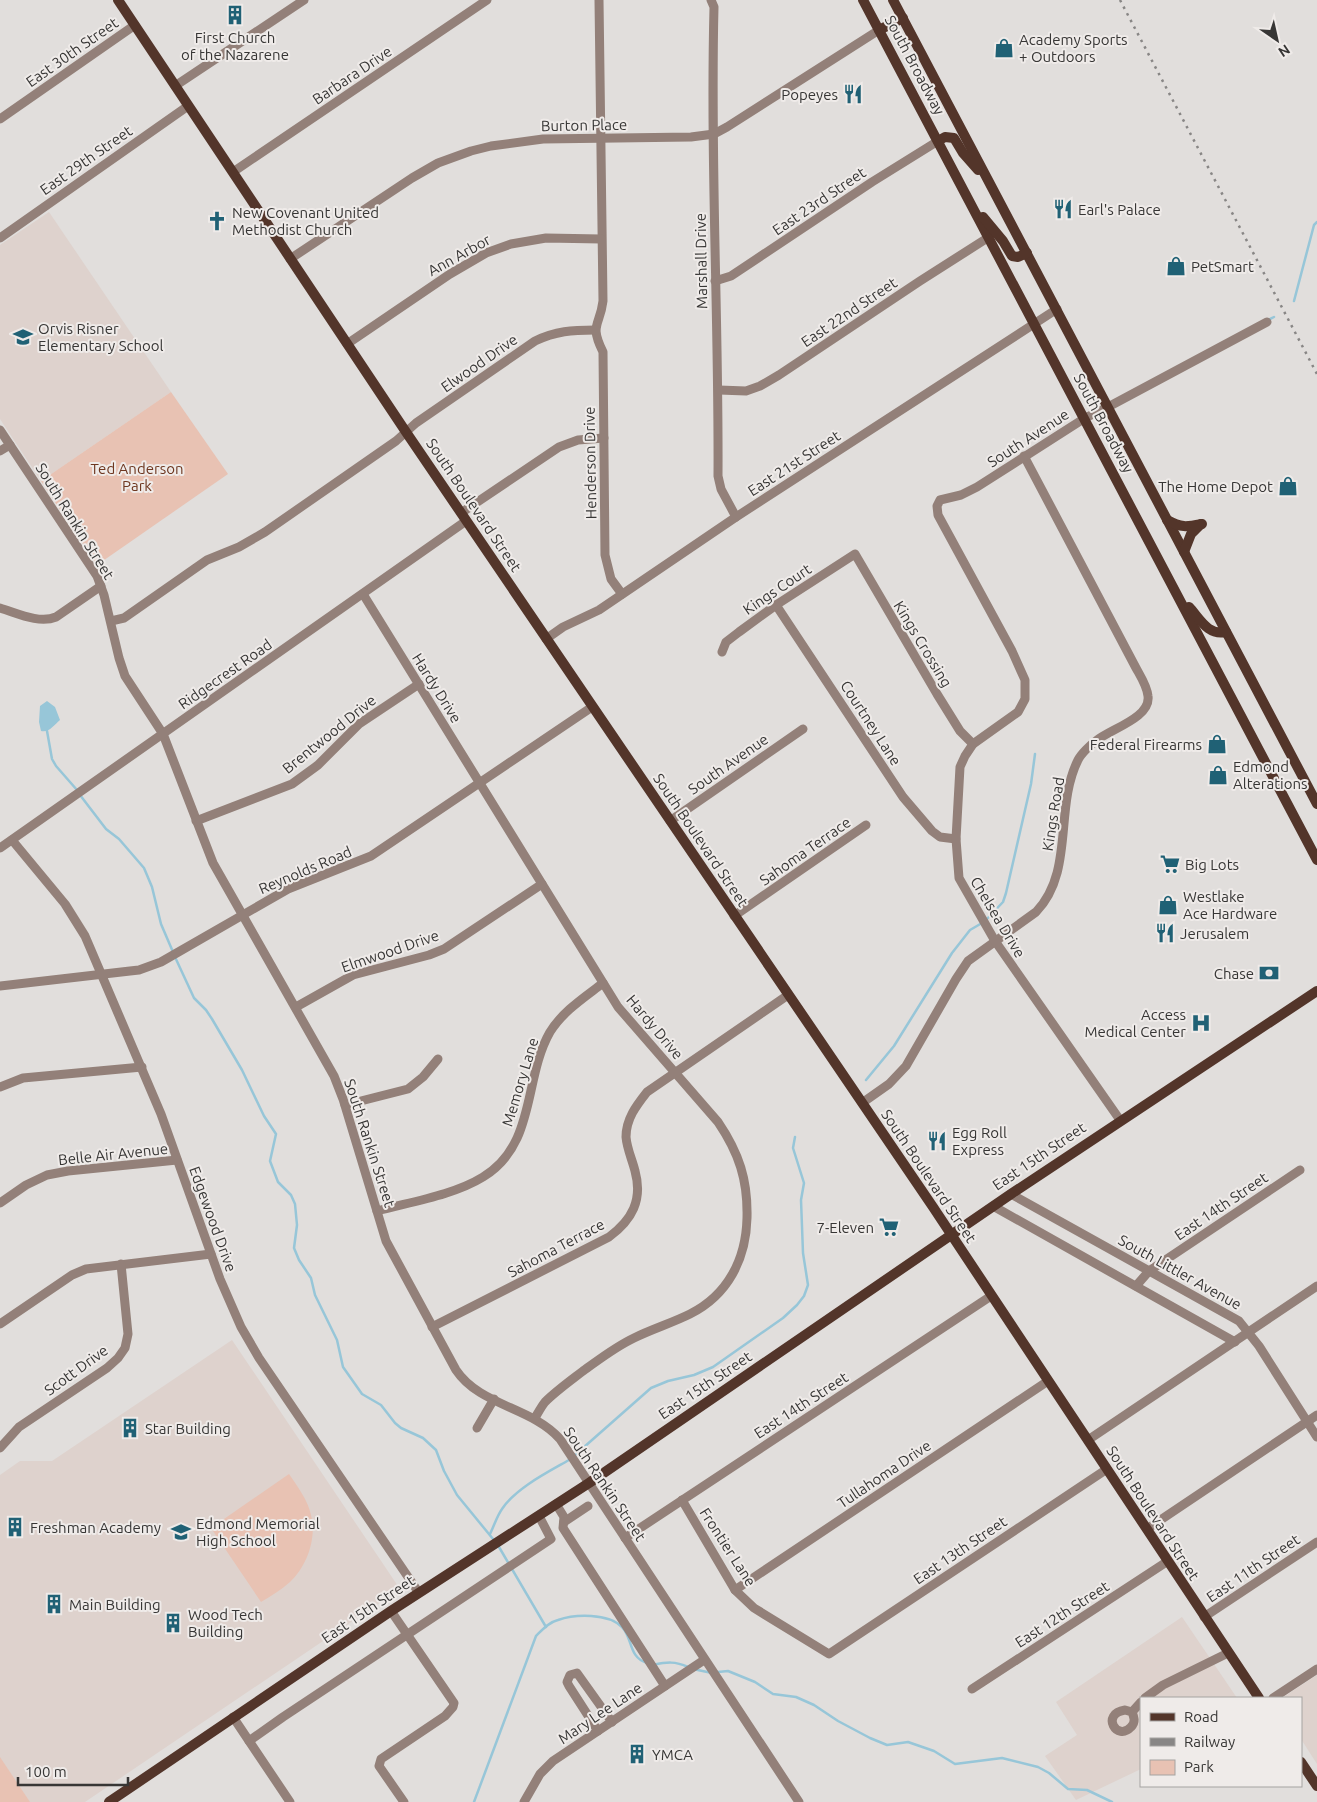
<svg xmlns="http://www.w3.org/2000/svg" width="1317" height="1802" font-family="Ubuntu,sans-serif">
<rect width="100%" height="100%" fill="#e1dedc"/>
<g fill="#ded2cd">
<path d="M49 212 171 392 41 481 0 419V245Z"/>
<path d="M232 1340 400 1589 85 1802H0V1475L20 1461H52Z"/>
<path d="M1182 1617 1237 1698H1141V1769L1076 1800 1045 1756 1077 1735 1056 1702Z"/>
<path d="M1317 1675V1764L1301 1739V1698H1282Z"/>
</g>
<g fill="#e8c2b3">
<path d="M171 392 228 474 97 565 41 481Z"/>
<path d="M289 1474C297 1486 308 1500 311 1515 317 1538 307 1566 290 1582 281 1590 271 1596 261 1602L211 1528Z"/>
<path d="M0 1757 30 1802H0Z"/>
</g>
<path fill="#97c6d8" d="M47 701 55 707 60 720C54 725 49 733 41 731L39 722 40 706Z"/>
<g fill="none" stroke-linecap="round" stroke-linejoin="round">
<g stroke="#97c6d8" stroke-width="2.5">
<path d="M1294 301 1314 225 1317 222"/>
<path d="M1268 320 1274 317"/>
<path d="M47 731 52 759 56 766 77 790"/>
<path d="M80 795 106 829 119 839 144 868 152 887 161 924 173 952"/>
<path d="M986 920 1003 902 1006 893 1031 784 1035 754"/>
<path d="M175 957 194 998 206 1010 212 1019 242 1070 264 1116 276 1134 270 1161 278 1182 291 1195 295 1204 297 1225 294 1248 299 1260 311 1278 315 1295 337 1340 343 1367 362 1394 381 1405 395 1423 401 1428 423 1438 436 1450 444 1471 457 1495 493 1539"/>
<path d="M866 1080 894 1046 952 953 970 930 982 923"/>
<path d="M575 1455 651 1388 668 1381 694 1375 713 1367 783 1318 797 1305 804 1296 808 1285 803 1253 801 1200 804 1183 793 1148 795 1137"/>
<path d="M490 1534C494 1526 497 1516 502 1509 516 1488 548 1472 569 1460"/>
<path d="M499 1547 546 1627"/>
<path d="M653 1665C667 1662 675 1661 688 1667"/>
<path d="M693 1669 712 1673"/>
<path d="M718 1672 728 1671 755 1682 773 1694 796 1697 814 1705 838 1721 870 1738 887 1745 908 1742 934 1751 955 1764 1002 1758 1038 1767 1049 1773 1068 1789 1087 1790 1112 1802"/>
<path d="M474 1802 536 1636C542 1630 549 1622 558 1620 575 1614 608 1613 622 1627 633 1638 628 1657 647 1663"/>
</g>
<g stroke="#938079" stroke-width="9">
<path d="M599 0 603 301C600 326 589 324 603 352L605 555 611 579 622 594"/>
<path d="M711 0 714 7C710 163 719 320 718 476L721 489 736 517"/>
<path d="M175 86 304 0"/>
<path d="M0 119 135 25"/>
<path d="M233 172 487 0"/>
<path d="M0 238 188 106"/>
<path d="M290 259 412 178 438 163 471 151 491 146 543 139 691 137 714 134 727 127 879 30"/>
<path d="M715 281 731 276 872 182 938 141"/>
<path d="M347 344 450 274 486 253 511 244 546 238 601 239"/>
<path d="M719 390 746 391 760 386 779 375 920 281 989 237"/>
<path d="M0 430 97 576 104 595 119 658 125 676 163 734 213 863 334 1076 343 1099 386 1241 456 1370C480 1406 532 1407 560 1439L799 1802"/>
<path d="M0 451 10 445"/>
<path d="M461 513 559 447 578 440 604 438"/>
<path d="M363 594 618 1007 718 1122C739 1153 748 1180 747 1218 746 1259 728 1295 690 1314 672 1323 652 1329 634 1338 615 1347 600 1359 583 1371 570 1381 556 1391 545 1402 541 1407 538 1413 535 1418"/>
<path d="M776 605 903 797 932 831 940 837 956 839"/>
<path d="M0 608C17 613 39 624 56 617L101 586"/>
<path d="M111 621 124 618 207 560 239 547 265 532 396 441 416 423 535 341C556 331 572 330 595 330"/>
<path d="M546 639 563 627 599 610 736 517 1057 309"/>
<path d="M722 652 726 642 739 632 776 605 855 554 937 694 960 731 973 744"/>
<path d="M196 821 292 784 318 765 359 724 419 684"/>
<path d="M670 821 803 729"/>
<path d="M12 840 65 904 85 936 161 1114 220 1279 241 1327 259 1358 419 1593"/>
<path d="M0 848 466 521"/>
<path d="M734 916 866 825"/>
<path d="M0 986 130 971 139 970 161 962 288 889 371 856 592 707"/>
<path d="M296 1007 353 975 429 955 444 949 542 884"/>
<path d="M0 1087 23 1078 142 1067"/>
<path d="M862 1103 889 1084 906 1066 956 979 968 961 1036 912C1075 871 1054 808 1078 760 1081 754 1090 745 1096 741 1110 729 1151 718 1148 696 1147 686 1141 677 1136 668L1024 456"/>
<path d="M345 1105 408 1089 423 1077 438 1059"/>
<path d="M1120 1120 995 941 959 878 956 839 960 767 965 756 973 744 1018 712 1025 699V680L1012 651 938 515 937 506 940 500 961 495 977 487 1085 418 1108 407 1267 322"/>
<path d="M1011 1194 1239 1321 1259 1346 1317 1437"/>
<path d="M0 1203 26 1185 47 1175 68 1171 177 1160"/>
<path d="M993 1206 1235 1342"/>
<path d="M377 1211C410 1202 454 1195 483 1177 537 1144 523 1079 550 1032 563 1011 585 997 603 983"/>
<path d="M1136 1286 1149 1271 1300 1170"/>
<path d="M0 1324 72 1275 86 1269 211 1254"/>
<path d="M432 1327 609 1237C632 1220 643 1200 635 1171 632 1159 627 1149 626 1137 626 1119 636 1106 647 1092L788 995"/>
<path d="M477 1428 494 1399"/>
<path d="M1088 1440 1317 1286"/>
<path d="M0 1448 19 1427 107 1368 118 1358 125 1348 128 1334 121 1264"/>
<path d="M682 1500 735 1590 754 1608 829 1654 1107 1469"/>
<path d="M556 1504 564 1517 563 1528 665 1686"/>
<path d="M564 1522 588 1506"/>
<path d="M1147 1529 1317 1415"/>
<path d="M625 1538 991 1296"/>
<path d="M735 1590 1048 1381"/>
<path d="M391 1611 454 1703 453 1707 445 1716 381 1759 379 1766 404 1802"/>
<path d="M1204 1617 1317 1542"/>
<path d="M972 1689 1168 1561"/>
<path d="M1145 1698 1163 1685 1228 1653"/>
<path d="M1273 1698 1317 1669"/>
<path d="M1125 1710 1132 1712C1134 1717 1136 1722 1131 1727 1117 1742 1100 1714 1125 1710Z"/>
<path d="M1132 1712 1141 1702"/>
<path d="M233 1717 290 1802"/>
<path d="M598 1731 569 1686 567 1682 570 1675 577 1673 612 1722"/>
<path d="M249 1741 283 1717 551 1539 539 1516"/>
<path d="M524 1802 540 1774 553 1761 704 1660"/>
</g>
<g stroke="#53352a" stroke-width="10">
<path d="M118 0 406 432 933 1207 1259 1698"/>
<path d="M863 0 1317 860"/>
<path d="M893 0 1317 804"/>
<path d="M879 30 903 18"/>
<path d="M938 141 945 137 954 138 963 153 978 170"/>
<path d="M983 217 1003 241 1012 256 1018 257 1027 253"/>
<path d="M1167 520C1182 528 1186 527 1202 524"/>
<path d="M1184 552 1191 534 1201 524"/>
<path d="M1189 607C1200 619 1208 636 1226 632"/>
<path d="M1301 1762 1317 1786"/>
<path d="M109 1802 391 1611 589 1483 1011 1194 1317 991"/>
</g>
<path stroke="#888685" stroke-width="2.5" stroke-dasharray="2.5 5" stroke-linecap="butt" d="M1120 0 1317 374"/>
</g>
<defs>
<symbol id="building-bare" viewBox="-9 -9 18 18"><path d="M-4-6H4V6H1V3H-1V6H-4ZM-2.5-4.3h1.7v1.8h-1.7ZM.8-4.3h1.7v1.8H.8ZM-2.5-1h1.7V.8h-1.7ZM.8-1h1.7V.8H.8Z" fill="#206175" stroke="#efebe9" stroke-width="2.5" paint-order="stroke"/></symbol>
<symbol id="shop-bare" viewBox="-9 -9 18 18"><path d="M-5-2.5h2.3a2.7 3.5 0 0 1 5.4 0H5L5.5 6h-11ZM-1.5-2.5h3a1.5 2.3 0 0 0-3 0Z" fill="#206175" stroke="#efebe9" stroke-width="2.5" paint-order="stroke"/></symbol>
<symbol id="restaurant-bare" viewBox="-9 -9 18 18"><path d="M-5-6h1v4h1v-4h1v4h1v-4h1v5L-1.5 .5V6h-2V.5L-5-1ZM5-6V6H3V1.5H1.5Q1.5-4 5-6Z" fill="#206175" stroke="#efebe9" stroke-width="2.5" paint-order="stroke"/></symbol>
<symbol id="church-bare" viewBox="-9 -9 18 18"><path d="M-1.2-6h2.4v3.5h3.3v2.4h-3.3V6h-2.4V-.1h-3.3v-2.4h3.3Z" fill="#206175" stroke="#efebe9" stroke-width="2.5" paint-order="stroke"/></symbol>
<symbol id="school-bare" viewBox="-9 -9 18 18"><path d="M0-5L7-2L0 1L-7-2ZM-4 1L0 2.5L4 1V4Q0 6-4 4Z" fill="#206175" stroke="#efebe9" stroke-width="2.5" paint-order="stroke"/></symbol>
<symbol id="supermarket-bare" viewBox="-9 -9 18 18"><path d="M-6-5.5h2.5l.6 2H6L4.5 2H-2.5L-4.4-4H-6ZM-1.5 3.2a1.3 1.3 0 1 0 .1 0ZM3 3.2a1.3 1.3 0 1 0 .1 0Z" fill="#206175" stroke="#efebe9" stroke-width="2.5" paint-order="stroke"/></symbol>
<symbol id="bank-bare" viewBox="-9 -9 18 18"><path d="M-6-4H6V4H-6ZM0-2.3a2.3 2.3 0 1 0 0 4.6a2.3 2.3 0 1 0 0-4.6Z" fill="#206175" stroke="#efebe9" stroke-width="2.5" paint-order="stroke"/></symbol>
<symbol id="hospital-bare" viewBox="-9 -9 18 18"><path d="M-5-5h3v3.5h4V-5h3V5h-3V1.5h-4V5h-3Z" fill="#206175" stroke="#efebe9" stroke-width="2.5" paint-order="stroke"/></symbol>
</defs>
<g fill-rule="evenodd">
<use href="#building-bare" x="221" y="1" width="28" height="28"/>
<use href="#shop-bare" x="990" y="34" width="28" height="28"/>
<use href="#restaurant-bare" x="839" y="80" width="28" height="28"/>
<use href="#restaurant-bare" x="1049" y="195" width="28" height="28"/>
<use href="#church-bare" x="203" y="207" width="28" height="28"/>
<use href="#shop-bare" x="1162" y="252" width="28" height="28"/>
<use href="#school-bare" x="9" y="323" width="28" height="28"/>
<use href="#shop-bare" x="1274" y="472" width="28" height="28"/>
<use href="#shop-bare" x="1203" y="730" width="28" height="28"/>
<use href="#shop-bare" x="1204" y="761" width="28" height="28"/>
<use href="#supermarket-bare" x="1156" y="850" width="28" height="28"/>
<use href="#shop-bare" x="1154" y="891" width="28" height="28"/>
<use href="#restaurant-bare" x="1151" y="919" width="28" height="28"/>
<use href="#bank-bare" x="1255" y="959" width="28" height="28"/>
<use href="#hospital-bare" x="1187" y="1009" width="28" height="28"/>
<use href="#restaurant-bare" x="923" y="1127" width="28" height="28"/>
<use href="#supermarket-bare" x="875" y="1213" width="28" height="28"/>
<use href="#building-bare" x="116" y="1414" width="28" height="28"/>
<use href="#building-bare" x="1" y="1513" width="28" height="28"/>
<use href="#school-bare" x="167" y="1518" width="28" height="28"/>
<use href="#building-bare" x="40" y="1590" width="28" height="28"/>
<use href="#building-bare" x="159" y="1609" width="28" height="28"/>
<use href="#building-bare" x="623" y="1740" width="28" height="28"/>
</g>
<g text-anchor="middle" dominant-baseline="central" stroke-width="4" stroke-linejoin="round" paint-order="stroke">
<g font-size="15" fill="#373635" stroke="#efebe9" text-anchor="start">
<text x="235" y="37" text-anchor="middle">First Church<tspan x="235" dy="17">of the Nazarene</tspan></text>
<text x="1019" y="39">Academy Sports<tspan x="1019" dy="17">+ Outdoors</tspan></text>
<text x="838" y="94" text-anchor="end">Popeyes</text>
<text x="1078" y="209">Earl's Palace</text>
<text x="232" y="212">New Covenant United<tspan x="232" dy="17">Methodist Church</tspan></text>
<text x="1191" y="266">PetSmart</text>
<text x="38" y="328">Orvis Risner<tspan x="38" dy="17">Elementary School</tspan></text>
<text x="1273" y="486" text-anchor="end">The Home Depot</text>
<text x="1202" y="744" text-anchor="end">Federal Firearms</text>
<text x="1233" y="766">Edmond<tspan x="1233" dy="17">Alterations</tspan></text>
<text x="1185" y="864">Big Lots</text>
<text x="1183" y="896">Westlake<tspan x="1183" dy="17">Ace Hardware</tspan></text>
<text x="1180" y="933">Jerusalem</text>
<text x="1254" y="973" text-anchor="end">Chase</text>
<text x="1186" y="1014" text-anchor="end">Access<tspan x="1186" dy="17">Medical Center</tspan></text>
<text x="952" y="1132">Egg Roll<tspan x="952" dy="17">Express</tspan></text>
<text x="874" y="1227" text-anchor="end">7-Eleven</text>
<text x="145" y="1428">Star Building</text>
<text x="196" y="1523">Edmond Memorial<tspan x="196" dy="17">High School</tspan></text>
<text x="30" y="1527">Freshman Academy</text>
<text x="69" y="1604">Main Building</text>
<text x="188" y="1614">Wood Tech<tspan x="188" dy="17">Building</tspan></text>
<text x="652" y="1754">YMCA</text>
</g>
<g font-size="15" fill="#373635" stroke="#efebe9">
<text transform="translate(72 52) rotate(-35)">East 30th Street</text>
<text transform="translate(915 65) rotate(62)">South Broadway</text>
<text transform="translate(352 75) rotate(-34)">Barbara Drive</text>
<text transform="translate(584 125) rotate(-1)">Burton Place</text>
<text transform="translate(86 160) rotate(-35)">East 29th Street</text>
<text transform="translate(819 201) rotate(-34)">East 23rd Street</text>
<text transform="translate(459 255) rotate(-29)">Ann Arbor</text>
<text transform="translate(701 261) rotate(-91)">Marshall Drive</text>
<text transform="translate(849 312) rotate(-34)">East 22nd Street</text>
<text transform="translate(479 363) rotate(-35)">Elwood Drive</text>
<text transform="translate(1104 423) rotate(62)">South Broadway</text>
<text transform="translate(1028 438) rotate(-33)">South Avenue</text>
<text transform="translate(590 463) rotate(-91)">Henderson Drive</text>
<text transform="translate(794 463) rotate(-33)">East 21st Street</text>
<text transform="translate(474 505) rotate(56)">South Boulevard Street</text>
<text transform="translate(75 521) rotate(58)">South Rankin Street</text>
<text transform="translate(777 589) rotate(-34)">Kings Court</text>
<text transform="translate(923 644) rotate(59)">Kings Crossing</text>
<text transform="translate(225 674) rotate(-35)">Ridgecrest Road</text>
<text transform="translate(437 688) rotate(58)">Hardy Drive</text>
<text transform="translate(871 723) rotate(57)">Courtney Lane</text>
<text transform="translate(329 734) rotate(-39)">Brentwood Drive</text>
<text transform="translate(728 764) rotate(-35)">South Avenue</text>
<text transform="translate(1053 814) rotate(-81)">Kings Road</text>
<text transform="translate(701 840) rotate(56)">South Boulevard Street</text>
<text transform="translate(805 851) rotate(-35)">Sahoma Terrace</text>
<text transform="translate(305 870) rotate(-23)">Reynolds Road</text>
<text transform="translate(998 917) rotate(59)">Chelsea Drive</text>
<text transform="translate(390 951) rotate(-19)">Elmwood Drive</text>
<text transform="translate(655 1027) rotate(50)">Hardy Drive</text>
<text transform="translate(520 1082) rotate(-73)">Memory Lane</text>
<text transform="translate(370 1143) rotate(72)">South Rankin Street</text>
<text transform="translate(113 1154) rotate(-6)">Belle Air Avenue</text>
<text transform="translate(1039 1156) rotate(-34)">East 15th Street</text>
<text transform="translate(929 1176) rotate(56)">South Boulevard Street</text>
<text transform="translate(1221 1206) rotate(-34)">East 14th Street</text>
<text transform="translate(213 1219) rotate(70)">Edgewood Drive</text>
<text transform="translate(556 1248) rotate(-28)">Sahoma Terrace</text>
<text transform="translate(1180 1272) rotate(29)">South Littler Avenue</text>
<text transform="translate(76 1370) rotate(-36)">Scott Drive</text>
<text transform="translate(705 1385) rotate(-34)">East 15th Street</text>
<text transform="translate(801 1405) rotate(-33)">East 14th Street</text>
<text transform="translate(884 1474) rotate(-34)">Tullahoma Drive</text>
<text transform="translate(605 1484) rotate(56)">South Rankin Street</text>
<text transform="translate(1153 1513) rotate(57)">South Boulevard Street</text>
<text transform="translate(728 1547) rotate(57)">Frontier Lane</text>
<text transform="translate(960 1550) rotate(-34)">East 13th Street</text>
<text transform="translate(1253 1568) rotate(-34)">East 11th Street</text>
<text transform="translate(368 1609) rotate(-34)">East 15th Street</text>
<text transform="translate(1062 1614) rotate(-33)">East 12th Street</text>
<text transform="translate(600 1713) rotate(-34)">Mary Lee Lane</text>
</g>
<g font-size="15" fill="#6e3720" stroke="#efebe9">
<text x="137" y="468">Ted Anderson<tspan x="137" dy="17">Park</tspan></text>
</g>
</g>
<rect x="1140" y="1697" width="162" height="90" fill="#efebe9" stroke="#a5a3a1"/>
<rect x="1150" y="1713" width="25" height="8" fill="#53352a" stroke="#a5a3a1"/>
<text x="1184" y="1722" font-size="15" fill="#373635">Road</text>
<rect x="1150" y="1738" width="25" height="8" fill="#888685" stroke="#a5a3a1"/>
<text x="1184" y="1747" font-size="15" fill="#373635">Railway</text>
<rect x="1150" y="1760" width="25" height="15" fill="#e8c2b3" stroke="#a5a3a1"/>
<text x="1184" y="1772" font-size="15" fill="#373635">Park</text>
<g transform="translate(1277 40) rotate(146)" stroke="#efebe9" stroke-width="4" paint-order="stroke">
<path d="M0-4L9 19L0 12L-9 19Z" fill="#373635"/>
<text y="-8" font-size="14" font-weight="bold" text-anchor="middle" fill="#373635">N</text>
</g>
<path d="M18 1777v8h110v-8" fill="none" stroke="#373635" stroke-width="2.5"/>
<text x="25" y="1777" font-size="15" fill="#373635" stroke="#efebe9" stroke-width="4" paint-order="stroke">100 m</text>
</svg>
